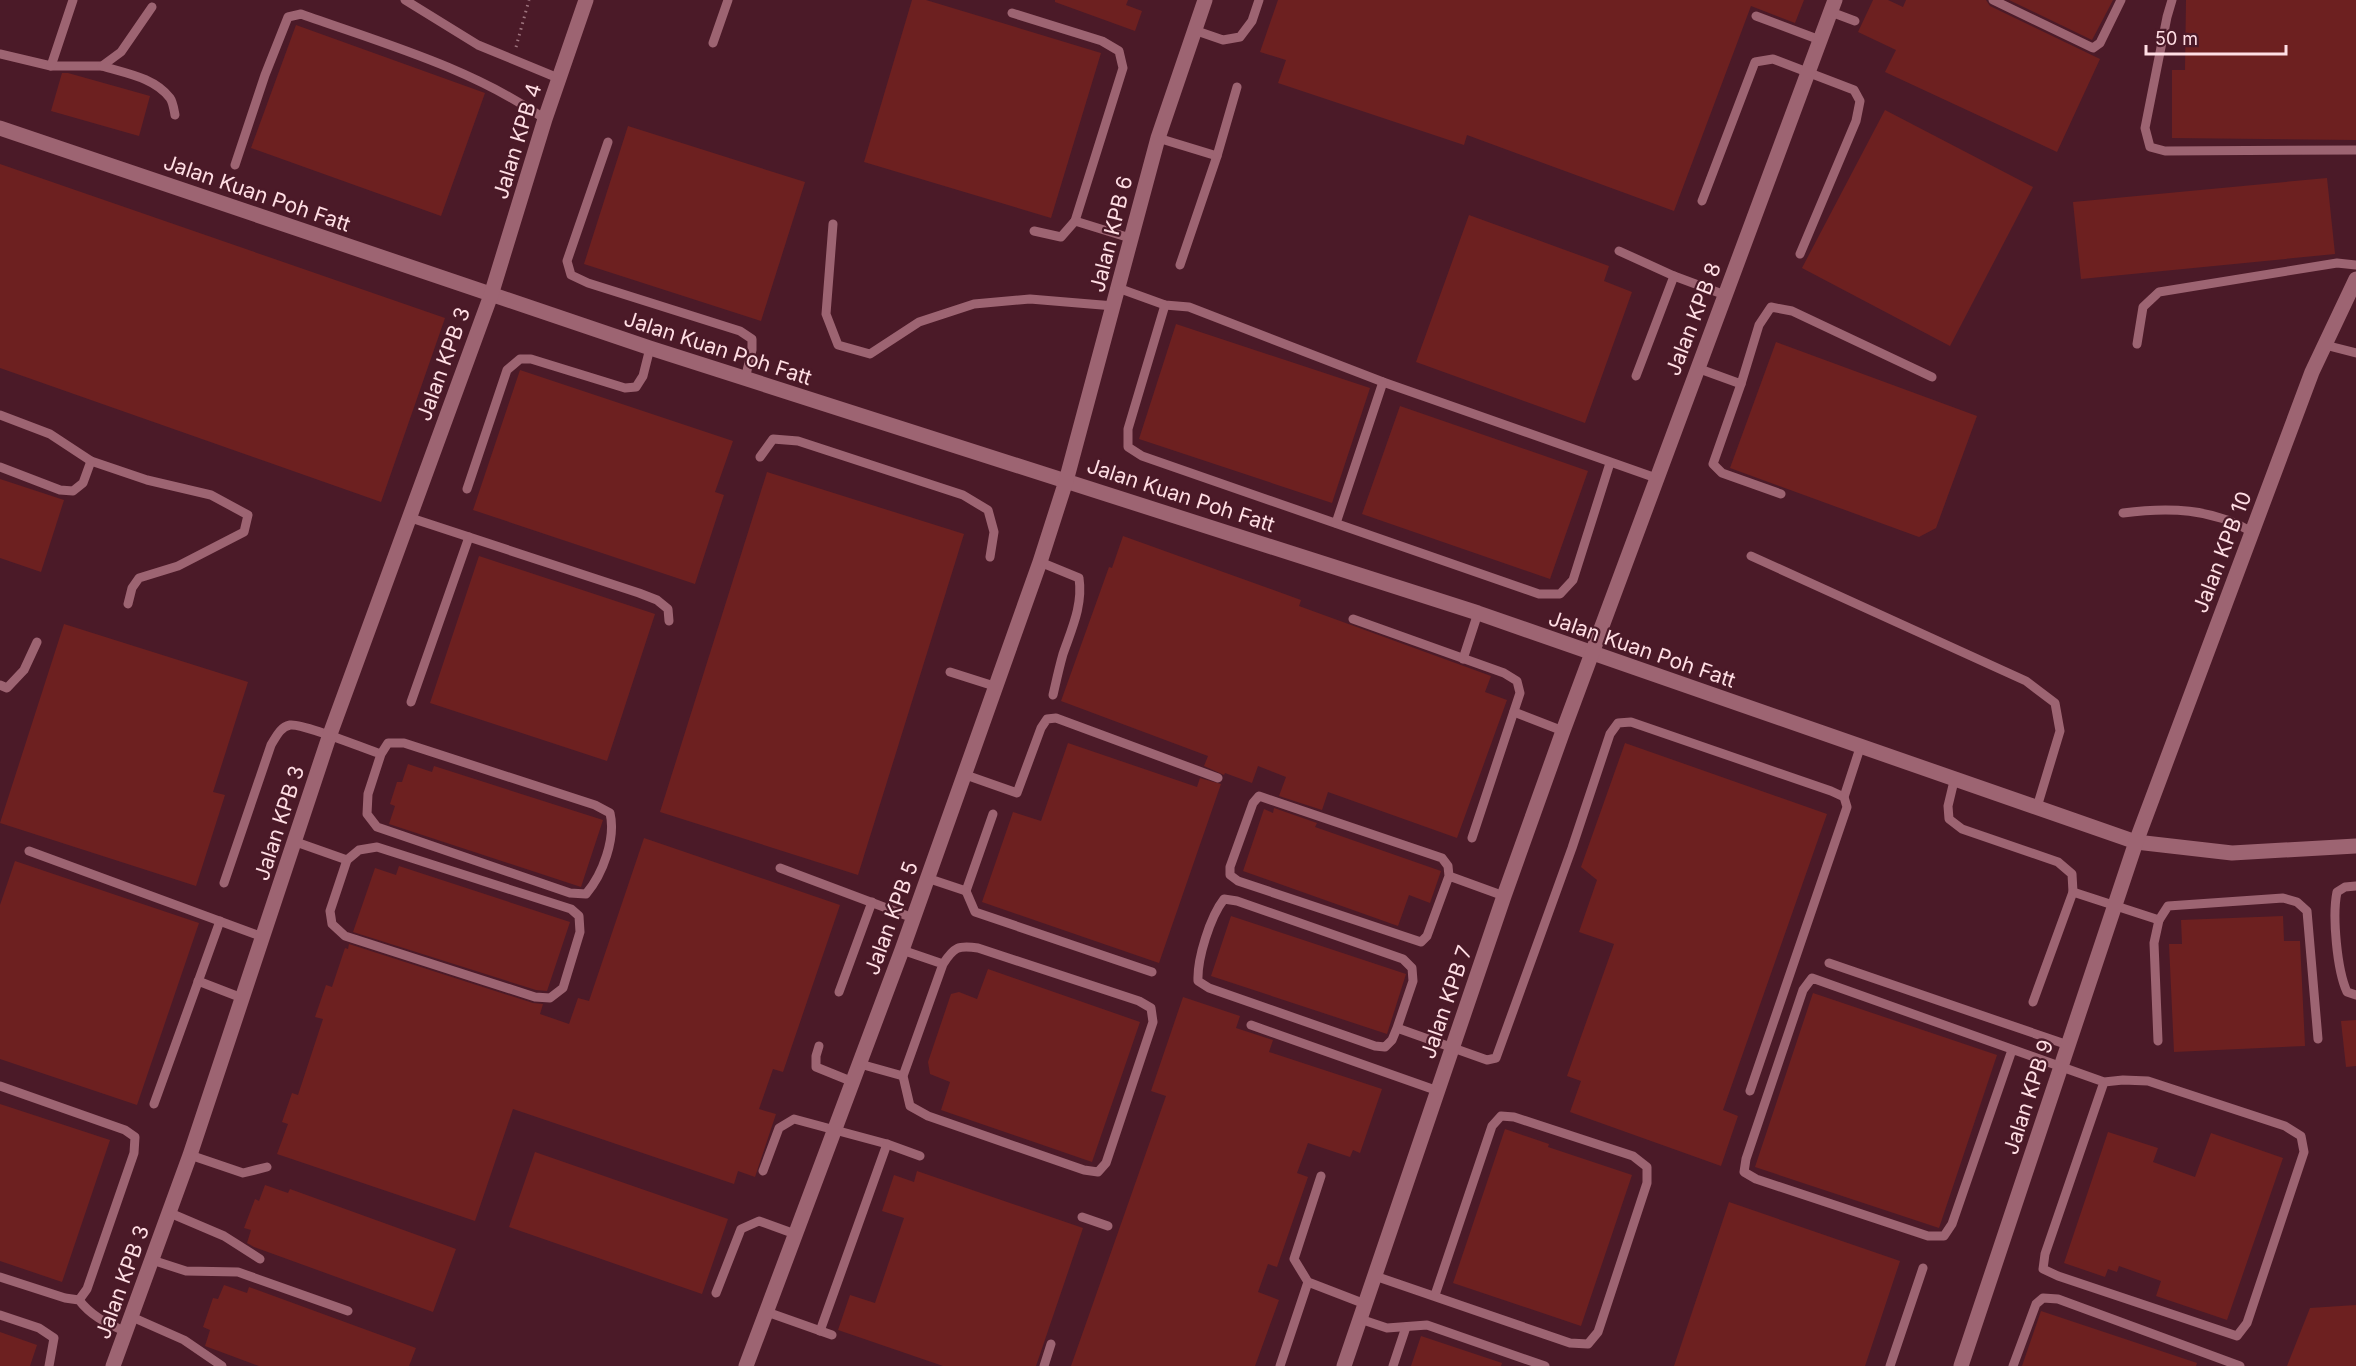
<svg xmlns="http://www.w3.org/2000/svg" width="2356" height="1366" font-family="Inter,sans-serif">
<rect width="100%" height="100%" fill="#4b1a28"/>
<g fill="#6d2020">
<path d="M912 0H926L1101 53 1051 218 864 162Z"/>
<path d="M1055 0H1128L1126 5 1142 11 1135 31 1055 2Z"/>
<path d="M1278 0H1804L1795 23 1751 6 1674 211 1467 135 1464 145 1278 83 1286 60 1260 52Z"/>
<path d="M1873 0H1888L1903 7 1906 0H1986L1990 6 2100 59 2057 152 1885 72 1896 50 1858 32Z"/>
<path d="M2009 0H2113L2092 40Z"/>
<path d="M2186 0H2356V140L2172 138V70H2185Z"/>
<path d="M296 25 485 93 441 216 251 148Z"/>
<path d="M62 73H68L150 96 139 136 51 111Z"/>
<path d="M1885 110 2033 187 1950 346 1802 268Z"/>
<path d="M628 126 805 182 761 321 584 264Z"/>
<path d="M0 164 445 318 381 502 0 368Z"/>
<path d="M2327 178 2335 254 2081 279 2073 202Z"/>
<path d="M1469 215 1609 266 1604 281 1632 292 1585 423 1416 362Z"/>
<path d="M1176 324 1370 388 1332 503 1139 439Z"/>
<path d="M1776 342 1977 416 1936 528 1919 537 1730 468Z"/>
<path d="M520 370 733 441 715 492 724 495 695 584 473 510Z"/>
<path d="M1400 406 1588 471 1550 579 1362 514Z"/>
<path d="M767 472 964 534 858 875 660 812Z"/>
<path d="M0 479 64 500 41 572 0 558Z"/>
<path d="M1123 536 1301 600 1299 606 1491 676 1485 692 1507 700 1457 838 1328 792 1322 810 1279 796 1286 777 1258 766 1252 783 1225 773 1224 775 1204 766 1208 756 1061 701 1109 567 1112 568Z"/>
<path d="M479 556 655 614 607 761 430 703Z"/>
<path d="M64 624 248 682 213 792 225 795 196 886 0 823Z"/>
<path d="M1068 743 1197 787 1200 778 1221 784 1159 963 982 902 1013 812 1041 821Z"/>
<path d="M1625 743 1827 814 1723 1110 1738 1116 1721 1166 1570 1112 1581 1081 1567 1076 1614 944 1579 932 1597 880 1581 867Z"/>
<path d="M408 764 432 772 434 766 603 820 581 887 389 824 395 806 390 804 397 782H402Z"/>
<path d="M1274 808 1317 823 1315 827 1441 871 1430 903 1409 895 1398 926 1243 871 1264 809 1273 813Z"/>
<path d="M644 838 840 905 783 1072 773 1069 759 1109 776 1114 755 1177 738 1171 734 1184 513 1109 475 1221 277 1154 288 1124 282 1122 292 1093 298 1095 323 1019 315 1017 326 985 332 987 345 948 348 949 349 944 533 1003 543 1004 540 1014 569 1024 578 998 589 1001Z"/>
<path d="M15 861 199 923 137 1105 0 1059V905Z"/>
<path d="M399 866 570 922 547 991 536 990 353 932 375 868 396 875Z"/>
<path d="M1231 916 1406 974 1387 1034 1211 976Z"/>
<path d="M2283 916 2284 941H2300L2305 1046 2174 1052 2169 944H2182L2181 920Z"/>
<path d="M988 969 1140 1022 1092 1162 941 1110 950 1082 930 1074 928 1062 951 994 959 992 977 999Z"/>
<path d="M1813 993 1997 1055 1939 1228 1755 1167Z"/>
<path d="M1183 997 1240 1016 1236 1028 1273 1040 1269 1052 1382 1089 1360 1153 1353 1150 1350 1157 1308 1143 1297 1173 1308 1177 1277 1267 1268 1264 1258 1292 1279 1300 1255 1366H1071L1166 1096 1151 1091Z"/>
<path d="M2356 1020V1066L2346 1067 2341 1021Z"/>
<path d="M0 1104 110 1140 62 1282 0 1261Z"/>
<path d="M1505 1129 1549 1144 1548 1147 1632 1175 1581 1326 1453 1283Z"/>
<path d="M2108 1132 2158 1148 2153 1162 2195 1177 2211 1133 2283 1158 2227 1320 2156 1296 2161 1281 2119 1266 2117 1272 2108 1269 2105 1277 2064 1263Z"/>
<path d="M535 1152 728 1219 702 1294 509 1227Z"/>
<path d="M917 1171 1083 1228 1036 1366H943L838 1330 850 1295 875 1303 904 1218 882 1211 894 1175 914 1182Z"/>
<path d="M265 1185 288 1193 290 1189 456 1249 433 1312 254 1247 247 1243 251 1230 244 1228 255 1199 259 1201Z"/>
<path d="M1729 1202 1900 1261 1865 1366H1674Z"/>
<path d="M224 1285 247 1293 249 1287 416 1348 409 1366H259L205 1346 210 1330 203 1327 213 1298 218 1299Z"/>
<path d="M2356 1305V1366H2287L2310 1308Z"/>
<path d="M2041 1311 2197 1363 2196 1366H2022Z"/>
<path d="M0 1332 37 1345 30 1366H0Z"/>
<path d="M1421 1336 1502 1363 1501 1366H1411Z"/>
</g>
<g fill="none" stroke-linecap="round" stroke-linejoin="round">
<path stroke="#a07680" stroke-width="3" stroke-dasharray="1.5 4.5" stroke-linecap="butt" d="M516 47 529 0"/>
<g stroke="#9d6472" stroke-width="9">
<path d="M405 0 478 45 558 78"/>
<path d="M1993 0 2093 48 2100 43 2121 0"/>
<path d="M2172 0 2167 17 2145 128 2150 147 2165 151 2356 150"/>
<path d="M1831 12 1855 21"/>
<path d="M1012 13 1102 41 1119 51 1123 68 1075 221"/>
<path d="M1756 16 1820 40"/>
<path d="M1194 30 1223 40 1240 37 1252 21 1259 0"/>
<path d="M713 43 728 0"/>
<path d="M0 54 51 66H102L121 52 152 7"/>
<path d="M51 66 73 0"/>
<path d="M102 66C124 73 154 77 170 98 173 102 174 110 175 115"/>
<path d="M1158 138 1217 156"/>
<path d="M608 142 567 261 571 275 588 283 740 331 752 339V350L745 379"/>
<path d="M235 165 265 75 288 17 301 14C385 44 471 68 545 119"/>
<path d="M1702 201 1755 62 1773 59 1854 90 1860 101 1856 121 1800 254"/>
<path d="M833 224 826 314 838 345 870 354 919 322 974 304 1030 299 1114 306"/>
<path d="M1034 231 1061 237 1075 221 1130 238"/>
<path d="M1619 251 1674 276 1725 295"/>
<path d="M1180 265 1217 156 1237 87"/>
<path d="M1118 288 1165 305 1189 307 1383 382 1656 478"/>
<path d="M1165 305 1128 429V447L1142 456 1539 594H1560L1573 580 1610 463"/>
<path d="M2137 344 2143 307 2159 292 2337 263 2356 265"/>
<path d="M2325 345 2356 353"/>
<path d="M1697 368 1741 384 1759 325 1771 307 1792 311 1932 377"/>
<path d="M1636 376 1674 276"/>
<path d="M1741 384 1713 464 1722 473 1781 494"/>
<path d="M0 415 50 434 91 461 147 480 211 495 248 515 244 532 178 566 139 578 132 588 128 604"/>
<path d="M760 457 773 439 798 441 963 495 988 510 994 532 990 557"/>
<path d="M0 467 60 490 73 491 83 483 91 461"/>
<path d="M467 489 507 370 520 359H531L625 388 636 387 643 376 650 348"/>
<path d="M2123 513C2168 507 2212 508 2252 532"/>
<path d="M408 517 639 593 657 600 668 609 669 621"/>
<path d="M1336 523 1383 382"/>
<path d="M1751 556 2026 681 2055 703 2060 731 2037 807"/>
<path d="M1040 562 1079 578C1083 605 1072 628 1063 654 1059 668 1056 682 1053 695"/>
<path d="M1353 619 1504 673 1517 681 1520 693 1472 838"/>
<path d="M1463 659 1478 613"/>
<path d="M950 672 994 686"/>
<path d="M0 685 7 688 24 670 37 642"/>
<path d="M411 702 469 537"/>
<path d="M1514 712 1563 731"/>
<path d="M963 774 1017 793 1041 728 1047 719 1056 718 1218 778"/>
<path d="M1954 781 1948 806 1949 819 1962 829 2058 862 2072 874 2073 892 2033 1002"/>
<path d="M1844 797 1860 748"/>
<path d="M296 842 347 860"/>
<path d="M377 847 571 909 579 916 580 932 563 988 550 998 535 997 345 936 332 924 330 911 347 860 359 850Z"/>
<path d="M29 851 263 937"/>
<path d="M780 868 913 918"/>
<path d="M1449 876 1448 866 1442 858 1259 796 1253 803 1230 867V875L1238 881 1421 942 1427 936 1449 876 1504 896"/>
<path d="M927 878 966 891 993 814"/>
<path d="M224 883 271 745C276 737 280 727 290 725 303 723 365 749 381 754L388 743H404L595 805 610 813C616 838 603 874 586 894L570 893 377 827 367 814 368 794 381 754"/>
<path d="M2356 886 2345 887 2337 892C2332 916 2337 970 2347 992L2356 995"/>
<path d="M966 891 975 912 1152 972"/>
<path d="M2073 892 2159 920 2168 906 2283 898 2297 902 2307 911 2318 1039"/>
<path d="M902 950 943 964C954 947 958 945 978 948L1139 1001 1151 1008 1153 1022 1106 1163 1098 1172 1084 1170 928 1116 910 1106 903 1076 943 964"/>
<path d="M1829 963 2068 1045"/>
<path d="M198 981 242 998"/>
<path d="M839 992 872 902"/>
<path d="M1251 1025 1438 1091"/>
<path d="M1397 1028 1413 981 1412 968 1403 959 1237 901 1224 899C1210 917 1197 959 1198 981L1209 988 1375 1046 1385 1047 1392 1040 1397 1028 1487 1060 1496 1058 1572 848 1610 734 1618 723 1631 722 1831 791 1844 797 1847 807 1750 1091"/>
<path d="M2158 1041 2154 943 2159 920"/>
<path d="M819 1046 816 1056V1067L853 1082"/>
<path d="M2012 1050 1952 1224 1944 1236H1928L1756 1179 1744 1172 1746 1159 1803 990 1812 978 2104 1082 2123 1080 2148 1081 2285 1126 2301 1136 2304 1152 2247 1323 2237 1336 2058 1276 2043 1269 2045 1254 2104 1082"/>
<path d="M860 1064 903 1076"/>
<path d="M0 1086 125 1130 135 1137 134 1153 87 1289 79 1300"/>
<path d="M154 1104 220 921"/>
<path d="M190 1155 243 1173 267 1167"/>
<path d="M763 1171 779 1128 794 1119 887 1144 920 1156"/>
<path d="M1321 1176 1294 1259 1308 1282 1365 1304"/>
<path d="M170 1213 224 1236 260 1259"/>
<path d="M1082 1217 1108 1226"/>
<path d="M152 1260 186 1271 238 1272 348 1311"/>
<path d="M1375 1276 1570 1343 1588 1344 1598 1332 1647 1183V1167L1633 1156 1514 1117 1501 1116 1492 1126 1435 1295"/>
<path d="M0 1277 65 1298 79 1300C92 1317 107 1323 126 1332"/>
<path d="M716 1293 741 1229 759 1221 795 1234"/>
<path d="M767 1312 832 1335"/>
<path d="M0 1315 39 1328 54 1338 49 1366"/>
<path d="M132 1317 184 1340 222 1366"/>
<path d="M1360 1319 1387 1328 1427 1325 1545 1366"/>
<path d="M820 1331 887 1144"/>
<path d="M1044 1366 1051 1344"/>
<path d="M1280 1366 1308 1282"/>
<path d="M1393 1366 1406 1327"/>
<path d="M1890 1366 1923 1268"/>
<path d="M2013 1366 2036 1304 2043 1298 2058 1299 2240 1366"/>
</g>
<g stroke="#9d6472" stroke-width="15">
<path d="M0 128 650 348 1478 613 2136 842 2232 853 2356 846"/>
<path d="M113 1366 190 1155 329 737 491 295 545 119 586 0"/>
<path d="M746 1366 902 950 1040 562 1066 481 1158 138 1205 0"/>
<path d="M1344 1366 1504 896 1563 731 1835 0"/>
<path d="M1961 1366 2136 842 2312 372 2356 279"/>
</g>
</g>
<g text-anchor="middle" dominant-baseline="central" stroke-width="4.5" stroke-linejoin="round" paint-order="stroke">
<g font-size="21" fill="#ffdee4" stroke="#4b1a28">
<text transform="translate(517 141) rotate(-73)">Jalan KPB 4</text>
<text transform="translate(257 193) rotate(19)">Jalan Kuan Poh Fatt</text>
<text transform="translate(1111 234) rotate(-76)">Jalan KPB 6</text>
<text transform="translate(1693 319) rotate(-69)">Jalan KPB 8</text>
<text transform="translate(718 348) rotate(18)">Jalan Kuan Poh Fatt</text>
<text transform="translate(443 364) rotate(-70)">Jalan KPB 3</text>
<text transform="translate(1181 495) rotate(18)">Jalan Kuan Poh Fatt</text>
<text transform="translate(2222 552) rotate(-69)">Jalan KPB 10</text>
<text transform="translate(1642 649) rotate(19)">Jalan Kuan Poh Fatt</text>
<text transform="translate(279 823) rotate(-72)">Jalan KPB 3</text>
<text transform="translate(891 918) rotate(-70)">Jalan KPB 5</text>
<text transform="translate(1446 1002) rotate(-71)">Jalan KPB 7</text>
<text transform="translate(2028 1097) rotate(-72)">Jalan KPB 9</text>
<text transform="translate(122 1282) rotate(-70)">Jalan KPB 3</text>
</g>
</g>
<path d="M2146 45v9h140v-9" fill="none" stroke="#ffdee4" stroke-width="3"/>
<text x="2155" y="45" font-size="18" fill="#ffdee4" stroke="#4b1a28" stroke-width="4.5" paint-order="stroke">50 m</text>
</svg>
